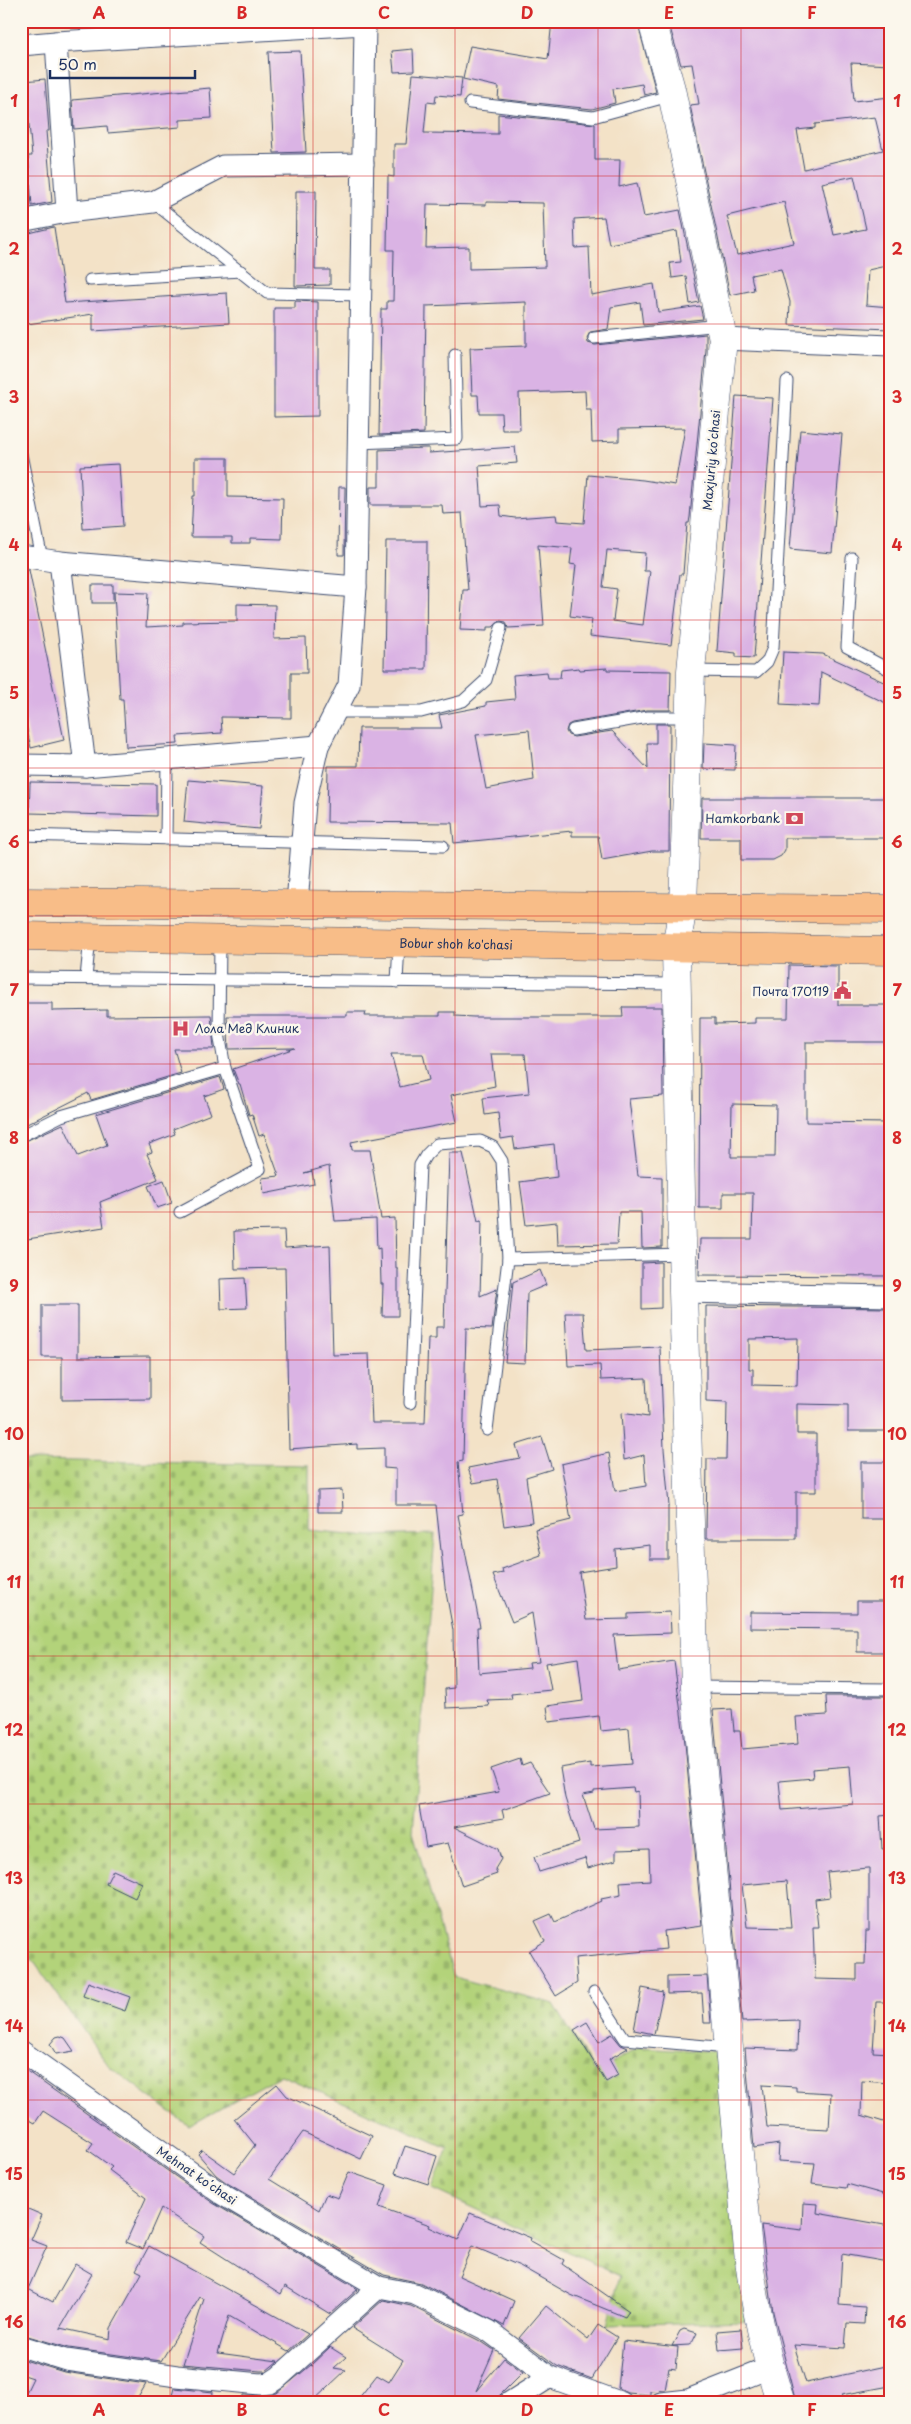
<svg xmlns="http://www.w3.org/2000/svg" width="911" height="2424" font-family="'Playpen Sans',sans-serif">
<defs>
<pattern id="cemetery-stones" width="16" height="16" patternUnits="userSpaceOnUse" patternTransform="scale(1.25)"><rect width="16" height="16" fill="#b3d37a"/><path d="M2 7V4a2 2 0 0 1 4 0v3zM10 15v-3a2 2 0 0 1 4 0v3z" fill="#99b56c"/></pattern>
</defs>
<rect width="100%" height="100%" fill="#fbf7ec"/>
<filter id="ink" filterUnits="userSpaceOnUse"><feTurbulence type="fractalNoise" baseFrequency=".02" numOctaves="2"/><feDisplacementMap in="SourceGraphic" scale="10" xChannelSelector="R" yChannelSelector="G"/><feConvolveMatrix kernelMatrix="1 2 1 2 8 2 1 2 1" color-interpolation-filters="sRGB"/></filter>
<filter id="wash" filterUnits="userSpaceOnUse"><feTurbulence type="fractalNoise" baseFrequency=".0096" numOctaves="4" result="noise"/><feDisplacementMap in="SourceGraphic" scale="20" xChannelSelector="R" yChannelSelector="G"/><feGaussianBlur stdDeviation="1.12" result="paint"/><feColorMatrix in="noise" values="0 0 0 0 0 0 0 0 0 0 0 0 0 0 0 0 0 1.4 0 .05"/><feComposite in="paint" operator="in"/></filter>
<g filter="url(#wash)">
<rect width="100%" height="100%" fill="#f3e2c7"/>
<path fill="url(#cemetery-stones)" stroke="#67816c" d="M21 1460 309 1465V1530L369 1536 435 1534 413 1832 454 1977 554 2004 595 2072 640 2047 722 2052 745 2321 607 2325 620 2276 432 2189 448 2148 281 2075 189 2126 109 2066 21 1944Z"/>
<g id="blocks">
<g fill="#dab3e4" fill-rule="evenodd">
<path d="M552 21H637L656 92 644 95 642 84 613 89 615 103 592 109 498 99 499 87 463 79 470 46 548 59Z"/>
<path d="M668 21H890V65L851 63 854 101 890 97V265L868 270 866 305 890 307V329L789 325 790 302 781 269 751 275 754 290 730 295 690 105 699 104 692 64 681 65ZM875 117 883 150 804 169 797 130 815 128V124ZM854 176 866 229 834 235 822 183ZM784 202 794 243 737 255 727 216Z"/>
<path d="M413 49 414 71 394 72 392 51Z"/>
<path d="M300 51 306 152 274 153 268 52Z"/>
<path d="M413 74 462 78 460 97 436 95 435 103 427 102 424 133 498 134V114L595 124V160H620L619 187 637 183 644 217 680 210 699 302 690 304 686 276 672 278 670 263 681 262 677 231 609 244 604 217 574 219 575 248 589 247 591 295 654 284 658 312 700 306 703 319 643 325 640 302 611 307 608 329 590 332 587 338 588 343 595 345 706 334V350L690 517 689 523H687L683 574H680L671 645 590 636 592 619 570 616 576 565 570 564 572 548 538 545 544 626 508 628 506 622 500 621 493 627H487V631L460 630 463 590H468L462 513 443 514 442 505H370V487H379V450L424 448H429V453L515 447 517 463 479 466 482 506 500 505 501 516 515 518 556 515 557 521 584 523 588 475 643 480 675 485 685 428 619 429V441L592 442 591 410H586L585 391 519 393 520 430H502L501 413H479L478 395H472L470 348 526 346V302L426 306 424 433 379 435 381 309H387V301H393L394 250H387L388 176 394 177V144H406ZM486 202 543 203 545 267 469 269V247L426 248 427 204 486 205ZM607 550 645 553 644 571H650L643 625 613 621 617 589 603 587Z"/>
<path d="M45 79 49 131H46L52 202 32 206 28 156H32L25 81Z"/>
<path d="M210 88 212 118 180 120V127L108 133 107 126 74 129 72 100Z"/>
<path d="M296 191H316L315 270H330V285L295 286Z"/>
<path d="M54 227 65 303 227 293 229 323 93 331V314L21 325V235Z"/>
<path d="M295 301 318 302V416L274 417V308H295Z"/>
<path d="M736 396 773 398 754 658 736 657V653L717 651Z"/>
<path d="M800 430 842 434 832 553 790 549Z"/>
<path d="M195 458H228V497L283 498 282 539 250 538V543H232V537H191L193 496H195Z"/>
<path d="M119 464 123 526 83 529 80 466Z"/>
<path d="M339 487H345L344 555H338Z"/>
<path d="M386 541H427L426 669H384Z"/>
<path d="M21 569 29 570 64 740 31 748 21 701Z"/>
<rect x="92" y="585" width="21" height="18"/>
<path d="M114 592 148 593 146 627 183 625V622L237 621V604L275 605 274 639 306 638 307 673H291V718L221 717 222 733 177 736 178 744 126 747 123 699H120Z"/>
<path d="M783 652 823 654 890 685V705L821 672 819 706 780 704Z"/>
<path d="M579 668 580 670 607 668V670L671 671 670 710H647L572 723 568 725 566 731 568 735 574 737 612 731 648 769 647 743H656V724H670L669 851H652L602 860 598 836H572V831L454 843 452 823 327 822 328 766H358L359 728H442L439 715 486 706V702L515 699 513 675 547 672 548 678H560L561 670ZM529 730 534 780 486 789 476 735Z"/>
<path d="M704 743 736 745 735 770 703 769Z"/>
<path d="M188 780 263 786 259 829 184 822Z"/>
<path d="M30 782 156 784V816L29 813Z"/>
<path d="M702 798H890V838H785V850L781 856 773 860H741V838H701Z"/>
<path d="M789 965 838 966V1005H890V1042H806V1122L890 1123V1276L699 1275 700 1239H752L753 1193H723V1208H699L700 1018H715V1024L755 1023V1018H788ZM732 1104 776 1105 775 1157H731Z"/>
<path d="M21 1003H52V1011L107 1010V1016L211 1015 214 1049H174L181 1073 91 1100 88 1093 21 1127Z"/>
<path d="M622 1007H662L663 1096 629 1099 638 1176 662 1177V1247L642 1248 641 1212H619L617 1244 558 1245 557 1222 526 1225 520 1182 557 1177 554 1144 515 1149 513 1137 501 1139 498 1113 485 1115 483 1098 529 1093 525 1054H491L495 1086 451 1095 457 1122 351 1142 352 1150H370L381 1219 395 1218 396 1269H398V1316H382L383 1284H381L380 1248 377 1249 376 1219 335 1221 329 1166 304 1173 312 1171 314 1184 264 1194 262 1178 279 1176 264 1134 259 1136 252 1114 249 1115 240 1084H239L233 1069 295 1048 229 1049 227 1016H347V1012H366L365 1016H440V1012H455V1016L474 1017H623ZM391 1054H423L429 1080 400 1087Z"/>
<path d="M220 1077 224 1089 204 1096 211 1114 173 1129 175 1134 149 1144 152 1152 147 1154 158 1179 100 1202 104 1227 21 1240V1143L63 1124 78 1156 107 1145 96 1114Z"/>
<path d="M449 1153H463L478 1221 482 1220 480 1296 497 1289 492 1329 466 1328 463 1461 458 1462 463 1514 458 1515 480 1627H477L479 1673 530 1668 529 1663 539 1662 532 1613 512 1622 493 1575 503 1573 502 1569 541 1555 535 1529 571 1520 561 1464 609 1453 615 1491 646 1486 644 1455 624 1460 621 1413 648 1417 646 1378 601 1380 600 1365 568 1366 565 1313H583L586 1350 660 1347 664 1449 669 1506H668V1559H650V1545L615 1549 616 1566 579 1572 586 1620 628 1619V1614L670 1612 671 1633 614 1635 618 1670 674 1661 685 1743 702 1926 664 1931 666 1949 575 1958 577 1983 556 1996 529 1951 545 1941 535 1921 551 1914 555 1922 602 1901 601 1899 621 1895 620 1882 650 1880 649 1849 616 1850V1860L588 1868 585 1858 539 1872 534 1857 579 1843 565 1798 560 1768 590 1763V1767L632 1764 629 1728 601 1731 599 1716 549 1722 547 1706 583 1701 578 1658 546 1663 551 1690 511 1694 512 1699 487 1700 489 1706 446 1708 445 1689 454 1688 453 1630 445 1587 436 1505H396V1469L384 1468V1448L357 1449V1444L289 1449 285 1268 235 1269 234 1231 284 1230 285 1248 330 1245 333 1355 369 1354 372 1423H425L428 1338H436V1327H444ZM633 1788 634 1792 638 1791 639 1827 594 1829 583 1795 594 1793V1791Z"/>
<path d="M164 1180 172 1203 157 1208 148 1186Z"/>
<path d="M661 1262V1308L642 1309V1263Z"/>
<path d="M540 1270 546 1285 527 1293 525 1363 505 1362 513 1282Z"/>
<path d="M245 1278 247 1308 221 1309 220 1279Z"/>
<path d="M42 1305H78V1357L150 1356V1399L62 1400V1357H42Z"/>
<path d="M706 1306 890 1308V1431H848V1405L797 1404V1434H816V1492H796V1539H706L707 1459H726L727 1402 706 1401ZM798 1338 797 1386 753 1385V1369H749V1339Z"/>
<path d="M542 1437 552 1469 526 1477 532 1522 504 1526 497 1479 473 1483 468 1468 520 1458 516 1445Z"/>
<rect x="861" y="1462" width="28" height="57"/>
<path d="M342 1490 343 1512H318V1491Z"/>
<path d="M857 1601H890V1652H857V1629L750 1628V1612L857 1613Z"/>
<path d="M826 1696H890V1815L880 1816 882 1849 890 1848V2002H876L873 2052 890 2053V2083L862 2081 861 2115 890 2124V2196L847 2184 846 2188 812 2184 815 2163 778 2161 779 2144 754 2148 745 2048 797 2050 798 2020 742 2022 713 1710 732 1709 734 1731H740L742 1749 798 1744 796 1717 827 1715ZM850 1766 853 1804 782 1810 779 1781 813 1778 812 1769ZM867 1868H869V1931H866L865 1964H857V1980L815 1979 813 1927H818L815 1899 830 1897 827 1872ZM787 1881 791 1928 747 1927 742 1885ZM762 2085 796 2087V2091L831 2093 829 2130 767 2127Z"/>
<path d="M520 1759 522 1766 530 1763 550 1793 502 1810 504 1818 454 1827 498 1849 501 1859 495 1869 497 1874 462 1886 448 1843 426 1847 419 1806 499 1792 491 1769Z"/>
<path d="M113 1870 142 1883 135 1898 106 1884Z"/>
<path d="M707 1976 711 2023H704L702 1993 667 1994V1977Z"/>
<path d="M88 1982 130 1997 125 2011 83 1996Z"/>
<path d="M642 1988 663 1992 654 2034 634 2030Z"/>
<path d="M587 2022 599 2042 612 2034 621 2045 628 2048 609 2059 618 2075 606 2082 574 2030Z"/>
<path d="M60 2036 65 2038 74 2051 56 2054 50 2044 56 2037Z"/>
<path d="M21 2067 213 2203 358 2289 330 2314 285 2286 281 2294 200 2242 204 2236 161 2208 143 2249 126 2242 146 2198 109 2170 112 2167 88 2150 93 2143 43 2111 35 2123 21 2115Z"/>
<path d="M277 2084 287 2096 372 2136 361 2159 303 2132 269 2179 319 2210 326 2194 338 2198 349 2172 387 2185 379 2207 430 2225 429 2227 458 2240 470 2213 531 2238 530 2241 564 2260 562 2264 629 2311 625 2317 571 2295 520 2266 472 2246 459 2276 514 2301 504 2326 421 2283 384 2275 227 2183 216 2175 198 2154 202 2150 234 2173 255 2145 234 2119Z"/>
<path d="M405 2146 437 2156 428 2184 395 2173Z"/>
<path d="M803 2203 818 2204 817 2213 890 2226 888 2262 842 2254 839 2305 865 2307 864 2324 847 2323 845 2348 794 2345 806 2383 890 2365V2386L841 2395 844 2403H796L773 2312 761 2225 802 2230Z"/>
<path d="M21 2206 42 2215 31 2240 47 2246 28 2289 53 2302 75 2264 92 2274 60 2328 110 2339 111 2328 142 2273 136 2270 149 2246 308 2334 289 2351 229 2316 218 2353 278 2361 266 2371H260L183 2364 204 2299 200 2297 161 2361 69 2348 21 2334Z"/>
<path d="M383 2300 411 2306 482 2342 494 2350 476 2391 504 2358 523 2372 498 2397 494 2402 496 2403H355L377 2375 389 2382 403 2360 352 2328Z"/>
<path d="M546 2306 588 2340 598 2325 617 2337 592 2379 557 2366 519 2338Z"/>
<path d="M684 2329 697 2333 692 2343 689 2345 672 2346 680 2331Z"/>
<path d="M741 2329 743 2348 719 2350 717 2331Z"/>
<path d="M623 2341 678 2347 676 2369 669 2368 665 2390 650 2391V2395L628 2393 618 2388Z"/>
<path d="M330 2347 346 2357 334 2368 346 2370 311 2403H242L243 2395 261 2396 277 2393 311 2365 313 2366 311 2365Z"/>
<path d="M21 2359 64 2372 146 2384 135 2403H21L33 2378 21 2374Z"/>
<path d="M175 2388 213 2392 212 2403H171Z"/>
</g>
</g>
</g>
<g filter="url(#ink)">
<use href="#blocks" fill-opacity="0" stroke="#3b4a6e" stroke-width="1"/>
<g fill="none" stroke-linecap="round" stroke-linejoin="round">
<defs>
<g id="service">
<path d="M470 103 593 117 673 95"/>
<path d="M153 202 267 293 361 295"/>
<path d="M90 280 241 271"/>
<path d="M594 338 720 325"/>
<path d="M358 443 457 439 455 355"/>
<path d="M21 454 42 559"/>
<path d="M852 558 847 647 890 670"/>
<path d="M691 671 756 672 767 662 773 648 787 381"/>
<path d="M336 712H421L463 701 486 680 501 628"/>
<path d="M573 730 648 717H690"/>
<path d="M21 835 443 846"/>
<path d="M166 839 167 759"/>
<path d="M21 978 676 984"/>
<path d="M86 978 90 937"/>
<path d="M397 982 399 943"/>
<path d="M21 1136 61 1116 225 1068"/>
<path d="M180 1212 260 1169 225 1068 219 1033 220 940"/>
<path d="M410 1403 420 1165 426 1155 437 1144 480 1141 493 1147 502 1161 508 1259 682 1254"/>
<path d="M487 1430 508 1259"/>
<path d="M695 1687 890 1689"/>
<path d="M594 1992 625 2039 729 2048"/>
</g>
<g id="minor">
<path d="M21 45 56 42"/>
<path d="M67 212 153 202 223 166 363 164"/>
<path d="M21 221 67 212 56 42 365 24 356 587 60 562 85 766 21 765"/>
<path d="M723 339 890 346"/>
<path d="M21 556 60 562"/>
<path d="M85 766 318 746"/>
<path d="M297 904 305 803 318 746 349 685 356 587"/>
<path d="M683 1292 890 1296"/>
<path d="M21 2051 220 2193 379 2287 415 2294 489 2331 550 2377 622 2403"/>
<path d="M21 2346 66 2360 177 2376 260 2384 270 2383 279 2377 379 2287"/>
<path d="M509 2403 550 2377"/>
<path d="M661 2403 688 2400 769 2368"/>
</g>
<path id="tertiary" d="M652 21 671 89 723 339 691 671 683 906 676 948 683 1292 695 1687 749 2261C756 2310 765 2356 781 2403"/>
<g id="primary">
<path d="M21 902 890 909"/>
<path id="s1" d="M21 936 890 951"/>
</g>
</defs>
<use href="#service" stroke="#3b4a6e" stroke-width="13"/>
<use href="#minor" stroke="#3b4a6e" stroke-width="23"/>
<use href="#tertiary" stroke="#3b4a6e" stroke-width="29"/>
<use href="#primary" stroke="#3b4a6e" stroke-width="29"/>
<use href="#service" stroke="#fff" stroke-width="11"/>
<use href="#minor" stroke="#fff" stroke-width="21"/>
<use href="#tertiary" stroke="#fff" stroke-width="28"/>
<use href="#primary" stroke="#f8bd88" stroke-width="28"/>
</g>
</g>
<path fill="none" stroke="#d62828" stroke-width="1" stroke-opacity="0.55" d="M170 21V2403M313 21V2403M455 21V2403M598 21V2403M741 21V2403M21 176H890M21 324H890M21 472H890M21 620H890M21 768H890M21 916H890M21 1064H890M21 1212H890M21 1360H890M21 1508H890M21 1656H890M21 1804H890M21 1952H890M21 2100H890M21 2248H890"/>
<defs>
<symbol id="bank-bare" viewBox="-9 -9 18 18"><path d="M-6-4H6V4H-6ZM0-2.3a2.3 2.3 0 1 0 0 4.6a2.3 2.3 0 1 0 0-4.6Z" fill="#d1495b" stroke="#fbf7ec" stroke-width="2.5" paint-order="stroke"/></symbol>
<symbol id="civic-bare" viewBox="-9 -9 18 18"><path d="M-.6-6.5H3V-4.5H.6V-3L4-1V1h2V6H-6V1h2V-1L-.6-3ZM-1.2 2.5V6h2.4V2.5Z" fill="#d1495b" stroke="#fbf7ec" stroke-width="2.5" paint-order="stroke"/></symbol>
<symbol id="hospital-bare" viewBox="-9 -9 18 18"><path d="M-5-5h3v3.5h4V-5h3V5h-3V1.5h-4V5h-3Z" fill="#d1495b" stroke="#fbf7ec" stroke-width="2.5" paint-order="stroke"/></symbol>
</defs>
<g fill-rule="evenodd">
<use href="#bank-bare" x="782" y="806" width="25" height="25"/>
<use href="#civic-bare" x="830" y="978" width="25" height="25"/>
<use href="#hospital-bare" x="168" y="1016" width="25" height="25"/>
</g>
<g text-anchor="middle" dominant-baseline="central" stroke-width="5" stroke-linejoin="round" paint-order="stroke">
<g font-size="12" fill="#1b2f5e" stroke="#fbf7ec">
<text transform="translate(711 460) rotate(-85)">Maxjuriy koʻchasi</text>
<text stroke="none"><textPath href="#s1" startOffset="435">Bobur shoh ko'chasi</textPath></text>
<text transform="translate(197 2175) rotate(34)">Mehnat koʻchasi</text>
</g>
<g font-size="12" fill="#1b2f5e" stroke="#fbf7ec" text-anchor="end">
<text x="780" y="818">Hamkorbank</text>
<text x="829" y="991">Почта 170119</text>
<text x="195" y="1028" text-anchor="start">Лола Мед Клиник</text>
</g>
</g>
<rect width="911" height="2424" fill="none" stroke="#fbf7ec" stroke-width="55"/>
<path d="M50 70v8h145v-8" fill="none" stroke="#1b2f5e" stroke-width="2.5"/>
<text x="58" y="70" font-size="15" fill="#1b2f5e" stroke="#fbf7ec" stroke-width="4" paint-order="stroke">50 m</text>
<rect x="28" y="28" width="856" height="2368" fill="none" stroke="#d62828" stroke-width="2"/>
<g font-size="16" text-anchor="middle" font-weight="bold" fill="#d62828">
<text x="99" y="19">A</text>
<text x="242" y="19">B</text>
<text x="384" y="19">C</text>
<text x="527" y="19">D</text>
<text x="669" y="19">E</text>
<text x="812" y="19">F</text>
<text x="14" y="107">1</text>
<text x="897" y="107">1</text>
<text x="14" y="255">2</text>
<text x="897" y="255">2</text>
<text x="14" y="403">3</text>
<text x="897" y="403">3</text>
<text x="14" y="551">4</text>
<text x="897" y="551">4</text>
<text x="14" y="699">5</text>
<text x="897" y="699">5</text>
<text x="14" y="848">6</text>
<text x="897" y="848">6</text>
<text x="14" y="996">7</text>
<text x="897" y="996">7</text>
<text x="14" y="1144">8</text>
<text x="897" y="1144">8</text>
<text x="14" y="1292">9</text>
<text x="897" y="1292">9</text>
<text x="14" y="1440">10</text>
<text x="897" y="1440">10</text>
<text x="14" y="1588">11</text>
<text x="897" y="1588">11</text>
<text x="14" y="1736">12</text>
<text x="897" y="1736">12</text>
<text x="14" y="1884">13</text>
<text x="897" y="1884">13</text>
<text x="14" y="2032">14</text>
<text x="897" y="2032">14</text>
<text x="14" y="2180">15</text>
<text x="897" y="2180">15</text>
<text x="14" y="2328">16</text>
<text x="897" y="2328">16</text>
<text x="99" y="2416">A</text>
<text x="242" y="2416">B</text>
<text x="384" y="2416">C</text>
<text x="527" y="2416">D</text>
<text x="669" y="2416">E</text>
<text x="812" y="2416">F</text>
</g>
</svg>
